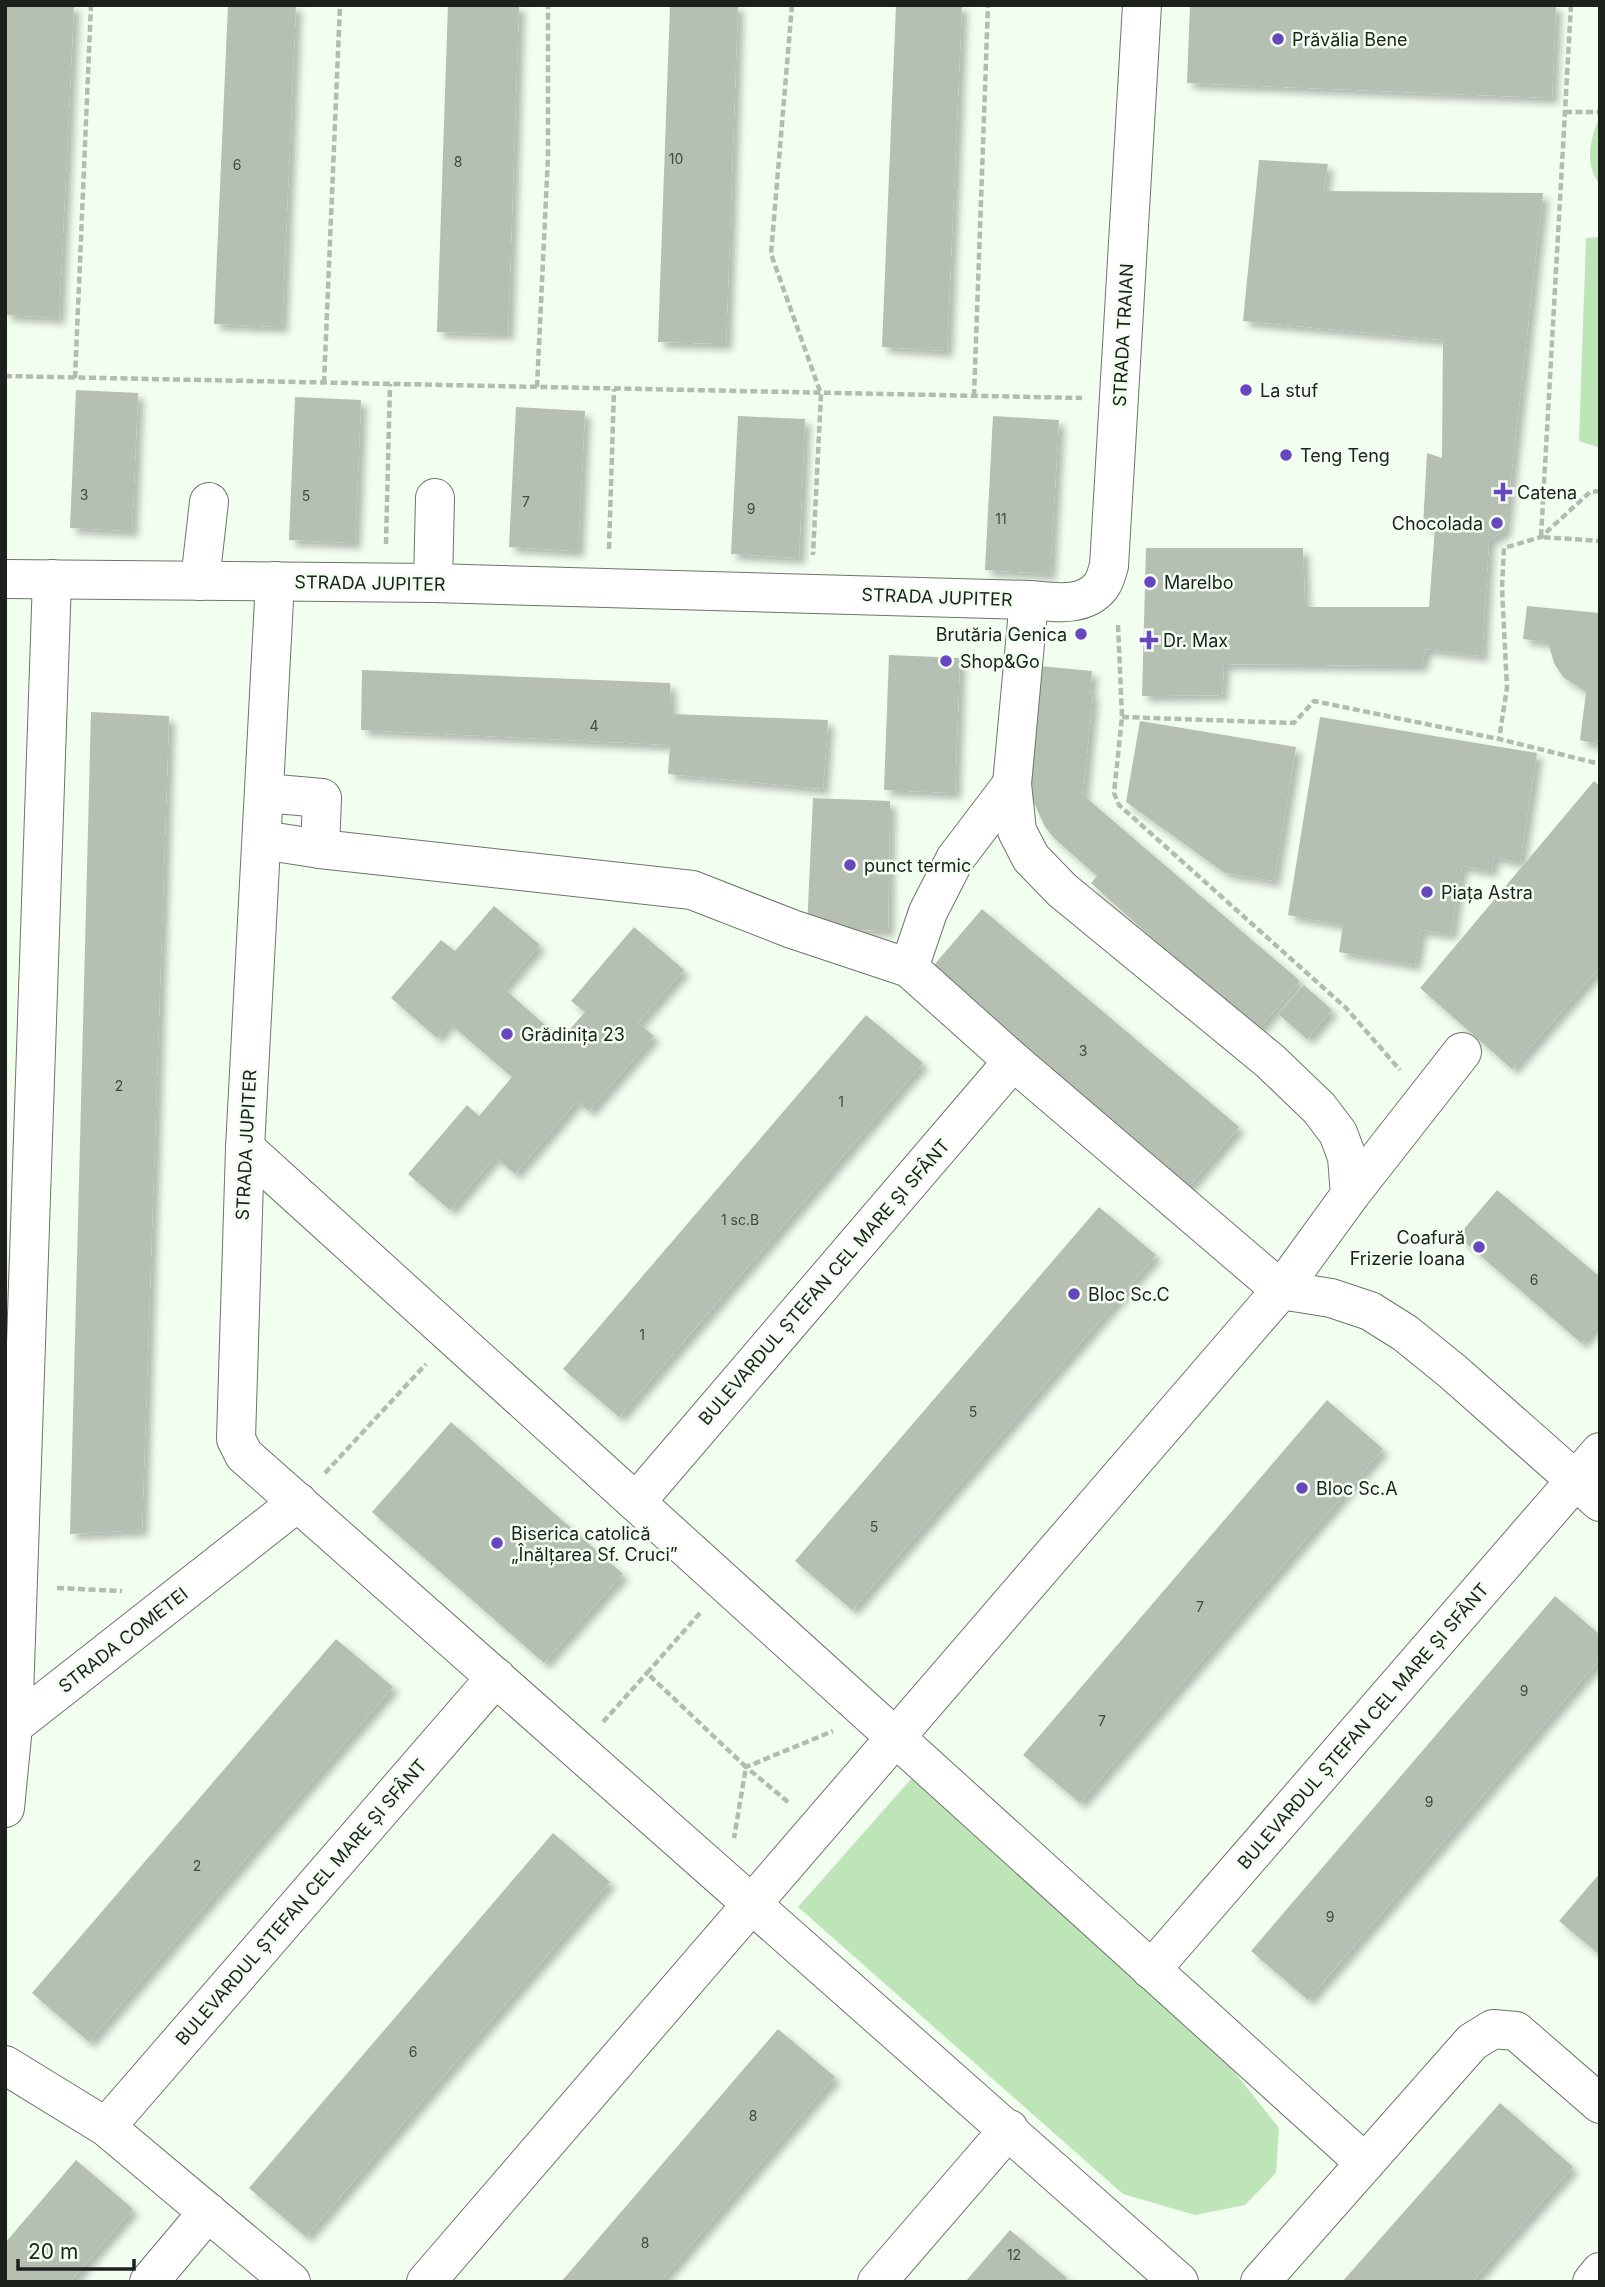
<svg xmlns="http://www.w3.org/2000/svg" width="1605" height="2287" font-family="Inter,sans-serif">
<defs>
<filter id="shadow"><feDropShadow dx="6" dy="6" stdDeviation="3.5" flood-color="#0004"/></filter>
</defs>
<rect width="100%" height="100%" fill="#f2fef0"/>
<g fill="#bee5b7">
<path d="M1598 121H1600V185C1585 165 1589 143 1598 121Z"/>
<path d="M1600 237V448L1579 441 1586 238Z"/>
<path d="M912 1778 1228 2064 1279 2128 1276 2173 1245 2205 1195 2215 1123 2194 798 1907Z"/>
</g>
<g fill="#b5c0b3" filter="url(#shadow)">
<path d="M6 5H74L59 318 5 315Z"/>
<path d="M228 5H296L282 327 214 324Z"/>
<path d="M448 5H519L508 334 437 332Z"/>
<path d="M670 5H738L726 344 658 342Z"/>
<path d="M896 5H962L947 351 882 347Z"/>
<path d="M1190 5H1556L1552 98 1187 83Z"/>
<path d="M1259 160 1328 164 1324 191 1543 193 1505 531 1489 540 1482 656 1426 649 1421 666 1224 664 1222 695 1142 696 1146 548H1303L1305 607H1429L1435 527 1423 526 1427 453 1442 458 1443 340 1243 321Z"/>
<path d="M76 390 138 393 132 531 70 528Z"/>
<path d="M295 397 361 400 355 543 289 540Z"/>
<path d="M516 407 585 411 578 551 509 547Z"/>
<path d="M738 416 805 419 799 558 731 554Z"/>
<path d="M993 416 1059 420 1050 574 985 570Z"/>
<path d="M1527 606 1600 613V745L1580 740 1586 692 1563 677 1554 663 1548 642 1523 639Z"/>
<path d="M889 655 960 658 955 793 884 790Z"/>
<path d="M1040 666 1092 671 1090 694H1093L1083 795 1300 981 1256 1032 1091 883 1097 876 1054 838 1045 827 1030 794Z"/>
<path d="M362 670 670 683 671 714 828 720 823 789 668 774 670 745 361 730Z"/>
<path d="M91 712 169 716 142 1530 70 1534Z"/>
<path d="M1320 717 1537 753 1520 862 1494 857 1491 871 1462 866 1451 934 1421 930 1415 965 1339 952 1343 925 1288 915Z"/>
<path d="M1140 721 1296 747 1274 881 1225 873 1126 802Z"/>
<path d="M1594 781 1600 786V967L1512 1069 1420 988Z"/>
<path d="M813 798 890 801 888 931 807 928Z"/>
<path d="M494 906 540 945 503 988 561 1039 585 1012 571 1001 634 927 684 970 638 1023 654 1036 589 1111 577 1101 515 1174 495 1157 450 1210 408 1174 467 1105 479 1116 512 1077 449 1023 437 1038 391 998 441 940 455 951Z"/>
<path d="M982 909 1239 1127 1185 1191 928 972Z"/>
<path d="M1304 985 1332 1010 1307 1039 1278 1014Z"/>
<path d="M866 1015 923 1063 619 1417 563 1369Z"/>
<path d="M1497 1190 1600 1277V1322L1581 1343 1458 1236Z"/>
<path d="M1099 1207 1156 1255 852 1610 795 1561Z"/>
<path d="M1327 1400 1383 1449 1080 1803 1023 1755Z"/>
<path d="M451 1422 623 1574 544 1663 372 1512Z"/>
<path d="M1555 1596 1600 1635V1659L1308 2000 1251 1951Z"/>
<path d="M336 1639 393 1687 89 2042 32 1993Z"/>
<path d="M553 1833 610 1882 306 2237 249 2188Z"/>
<path d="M1600 1873V1955L1559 1921Z"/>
<path d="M778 2029 835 2077 727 2203 660 2282H561Z"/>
<path d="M1500 2103 1573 2167 1472 2282H1342Z"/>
<path d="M76 2160 133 2209 70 2282H5V2243Z"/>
<path d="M1010 2230 1067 2278 1064 2282H965Z"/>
</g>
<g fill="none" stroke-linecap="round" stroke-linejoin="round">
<defs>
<g id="minor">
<path d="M5 579 433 583 1029 600C1053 602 1084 608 1101 586 1105 581 1107 572 1109 566L1142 5"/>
<path d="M200 581 209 502"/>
<path d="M275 581 245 1148 236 1439 244 1455 1179 2282"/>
<path d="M433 583 435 498"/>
<path d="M1029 600 1012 784 1017 831 1031 858 1062 890 1270 1061 1319 1108 1338 1133 1347 1157 1350 1195"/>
<path d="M265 793 322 798 320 849"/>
<path d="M262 840 320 849 692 890 792 929 909 968 1013 1061 1281 1290 1331 1298 1370 1311 1405 1333 1452 1371 1600 1502"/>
<path d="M909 968 928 912 955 859 1012 784"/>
<path d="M245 1148 1365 2163"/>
<path d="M636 1502 1013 1061"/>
<path d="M13 1726 52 579"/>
<path d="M5 1808 13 1726 298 1502"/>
<path d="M1151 1970 1600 1452"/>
<path d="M5 2065 106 2127 291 2282"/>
<path d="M106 2127 496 1677"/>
<path d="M149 2282 208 2212"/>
<path d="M426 2282 1281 1290 1350 1195 1462 1052"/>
<path d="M877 2282 1009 2129"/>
<path d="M1260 2282 1472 2042 1493 2029 1516 2031 1600 2104"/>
<path d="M1592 2282 1600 2272"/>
</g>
</defs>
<use href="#minor" stroke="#6c766a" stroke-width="40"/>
<g stroke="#b2bcb0" stroke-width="4.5" stroke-dasharray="7 3.5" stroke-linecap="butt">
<path d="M792 5 771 254 821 394 813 555"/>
<path d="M1571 5 1541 537 1600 541"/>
<path d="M1565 112H1600"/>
<path d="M5 376 1082 398"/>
<path d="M75 378 91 5"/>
<path d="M324 383 340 5"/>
<path d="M537 387 548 156V5"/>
<path d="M974 396 988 5"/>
<path d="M1600 491 1590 492 1541 537 1504 548 1502 588 1507 688 1499 739 1600 764"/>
<path d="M386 544 390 384"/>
<path d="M609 549 614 389"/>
<path d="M1118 625 1122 717 1114 793 1119 805 1346 1008 1400 1070"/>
<path d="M1122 717 1294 723 1314 701 1499 739"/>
<path d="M325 1473 426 1364"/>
<path d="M57 1588 122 1591"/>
<path d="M700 1613 647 1673 746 1767 734 1838"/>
<path d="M603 1722 647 1673"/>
<path d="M788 1802 746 1767 833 1731"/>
</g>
<use href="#minor" stroke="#fff" stroke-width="38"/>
</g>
<g fill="#6746be" stroke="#f2fef0" stroke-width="2.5">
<circle cx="1278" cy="39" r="7"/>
<circle cx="1246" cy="390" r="7"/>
<circle cx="1286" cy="455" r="7"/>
<path d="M1499.5 481.5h7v7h7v7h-7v7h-7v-7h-7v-7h7z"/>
<circle cx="1497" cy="523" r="7"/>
<circle cx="1150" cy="582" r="7"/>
<circle cx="1081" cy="634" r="7"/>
<path d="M1145.5 629.5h7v7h7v7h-7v7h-7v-7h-7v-7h7z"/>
<circle cx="946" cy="661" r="7"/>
<circle cx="850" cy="865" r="7"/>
<circle cx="1427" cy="892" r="7"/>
<circle cx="507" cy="1034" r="7"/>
<circle cx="1479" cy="1247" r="7"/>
<circle cx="1074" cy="1294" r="7"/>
<circle cx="1302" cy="1488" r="7"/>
<circle cx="497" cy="1543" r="7"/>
</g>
<g text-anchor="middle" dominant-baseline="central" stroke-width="5" stroke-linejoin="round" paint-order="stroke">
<g font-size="14" fill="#424942">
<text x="676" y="158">10</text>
<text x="458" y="161">8</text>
<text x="237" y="164">6</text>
<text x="84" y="494">3</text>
<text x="306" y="495">5</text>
<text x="526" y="501">7</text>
<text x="751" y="508">9</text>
<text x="1001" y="518">11</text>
<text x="594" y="725">4</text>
<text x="1083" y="1050">3</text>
<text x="119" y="1085">2</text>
<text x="841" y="1101">1</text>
<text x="740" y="1219">1 sc.B</text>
<text x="1534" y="1279">6</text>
<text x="642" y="1334">1</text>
<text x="973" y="1411">5</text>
<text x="874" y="1526">5</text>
<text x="1200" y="1606">7</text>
<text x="1524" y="1690">9</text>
<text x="1102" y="1720">7</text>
<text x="1429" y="1801">9</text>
<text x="197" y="1865">2</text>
<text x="1330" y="1916">9</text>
<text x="413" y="2051">6</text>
<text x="753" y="2115">8</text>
<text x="645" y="2242">8</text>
<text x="1014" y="2254">12</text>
</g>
<g font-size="18" fill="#1c211c" stroke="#f2fef0" text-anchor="start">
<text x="1292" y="39">Prăvălia Bene</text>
<text x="1260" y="390">La stuf</text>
<text x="1300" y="455">Teng Teng</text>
<text x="1517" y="492">Catena</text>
<text x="1483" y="523" text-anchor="end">Chocolada</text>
<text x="1164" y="582">Marelbo</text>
<text x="1067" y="634" text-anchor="end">Brutăria Genica</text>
<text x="1163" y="640">Dr. Max</text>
<text x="960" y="661">Shop&amp;Go</text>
<text x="864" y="865">punct termic</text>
<text x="1441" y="892">Piața Astra</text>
<text x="521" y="1034">Grădinița 23</text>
<text x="1465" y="1237" text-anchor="end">Coafură<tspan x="1465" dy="21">Frizerie Ioana</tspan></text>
<text x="1088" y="1294">Bloc Sc.C</text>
<text x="1316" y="1488">Bloc Sc.A</text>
<text x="511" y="1533">Biserica catolică<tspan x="511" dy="21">„Înălțarea Sf. Cruci”</tspan></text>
</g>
<g font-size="18" fill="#1c211c" stroke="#f2fef0">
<text transform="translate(1123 335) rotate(-87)">STRADA TRAIAN</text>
<text transform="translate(370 583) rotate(1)">STRADA JUPITER</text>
<text transform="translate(937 597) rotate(2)">STRADA JUPITER</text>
<text transform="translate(246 1145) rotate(-87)">STRADA JUPITER</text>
<text transform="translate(824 1282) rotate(-49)">BULEVARDUL ȘTEFAN CEL MARE ȘI SFÂNT</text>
<text transform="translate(123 1640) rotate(-38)">STRADA COMETEI</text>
<text transform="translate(1363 1726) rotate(-49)">BULEVARDUL ȘTEFAN CEL MARE ȘI SFÂNT</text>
<text transform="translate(301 1902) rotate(-49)">BULEVARDUL ȘTEFAN CEL MARE ȘI SFÂNT</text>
</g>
</g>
<rect width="1605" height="2287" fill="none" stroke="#1c211c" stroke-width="14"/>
<path d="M18 2259v10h116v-10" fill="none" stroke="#1c211c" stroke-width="3.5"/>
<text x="28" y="2259" font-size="21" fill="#1c211c" stroke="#f2fef0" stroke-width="5" paint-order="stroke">20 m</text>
</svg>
